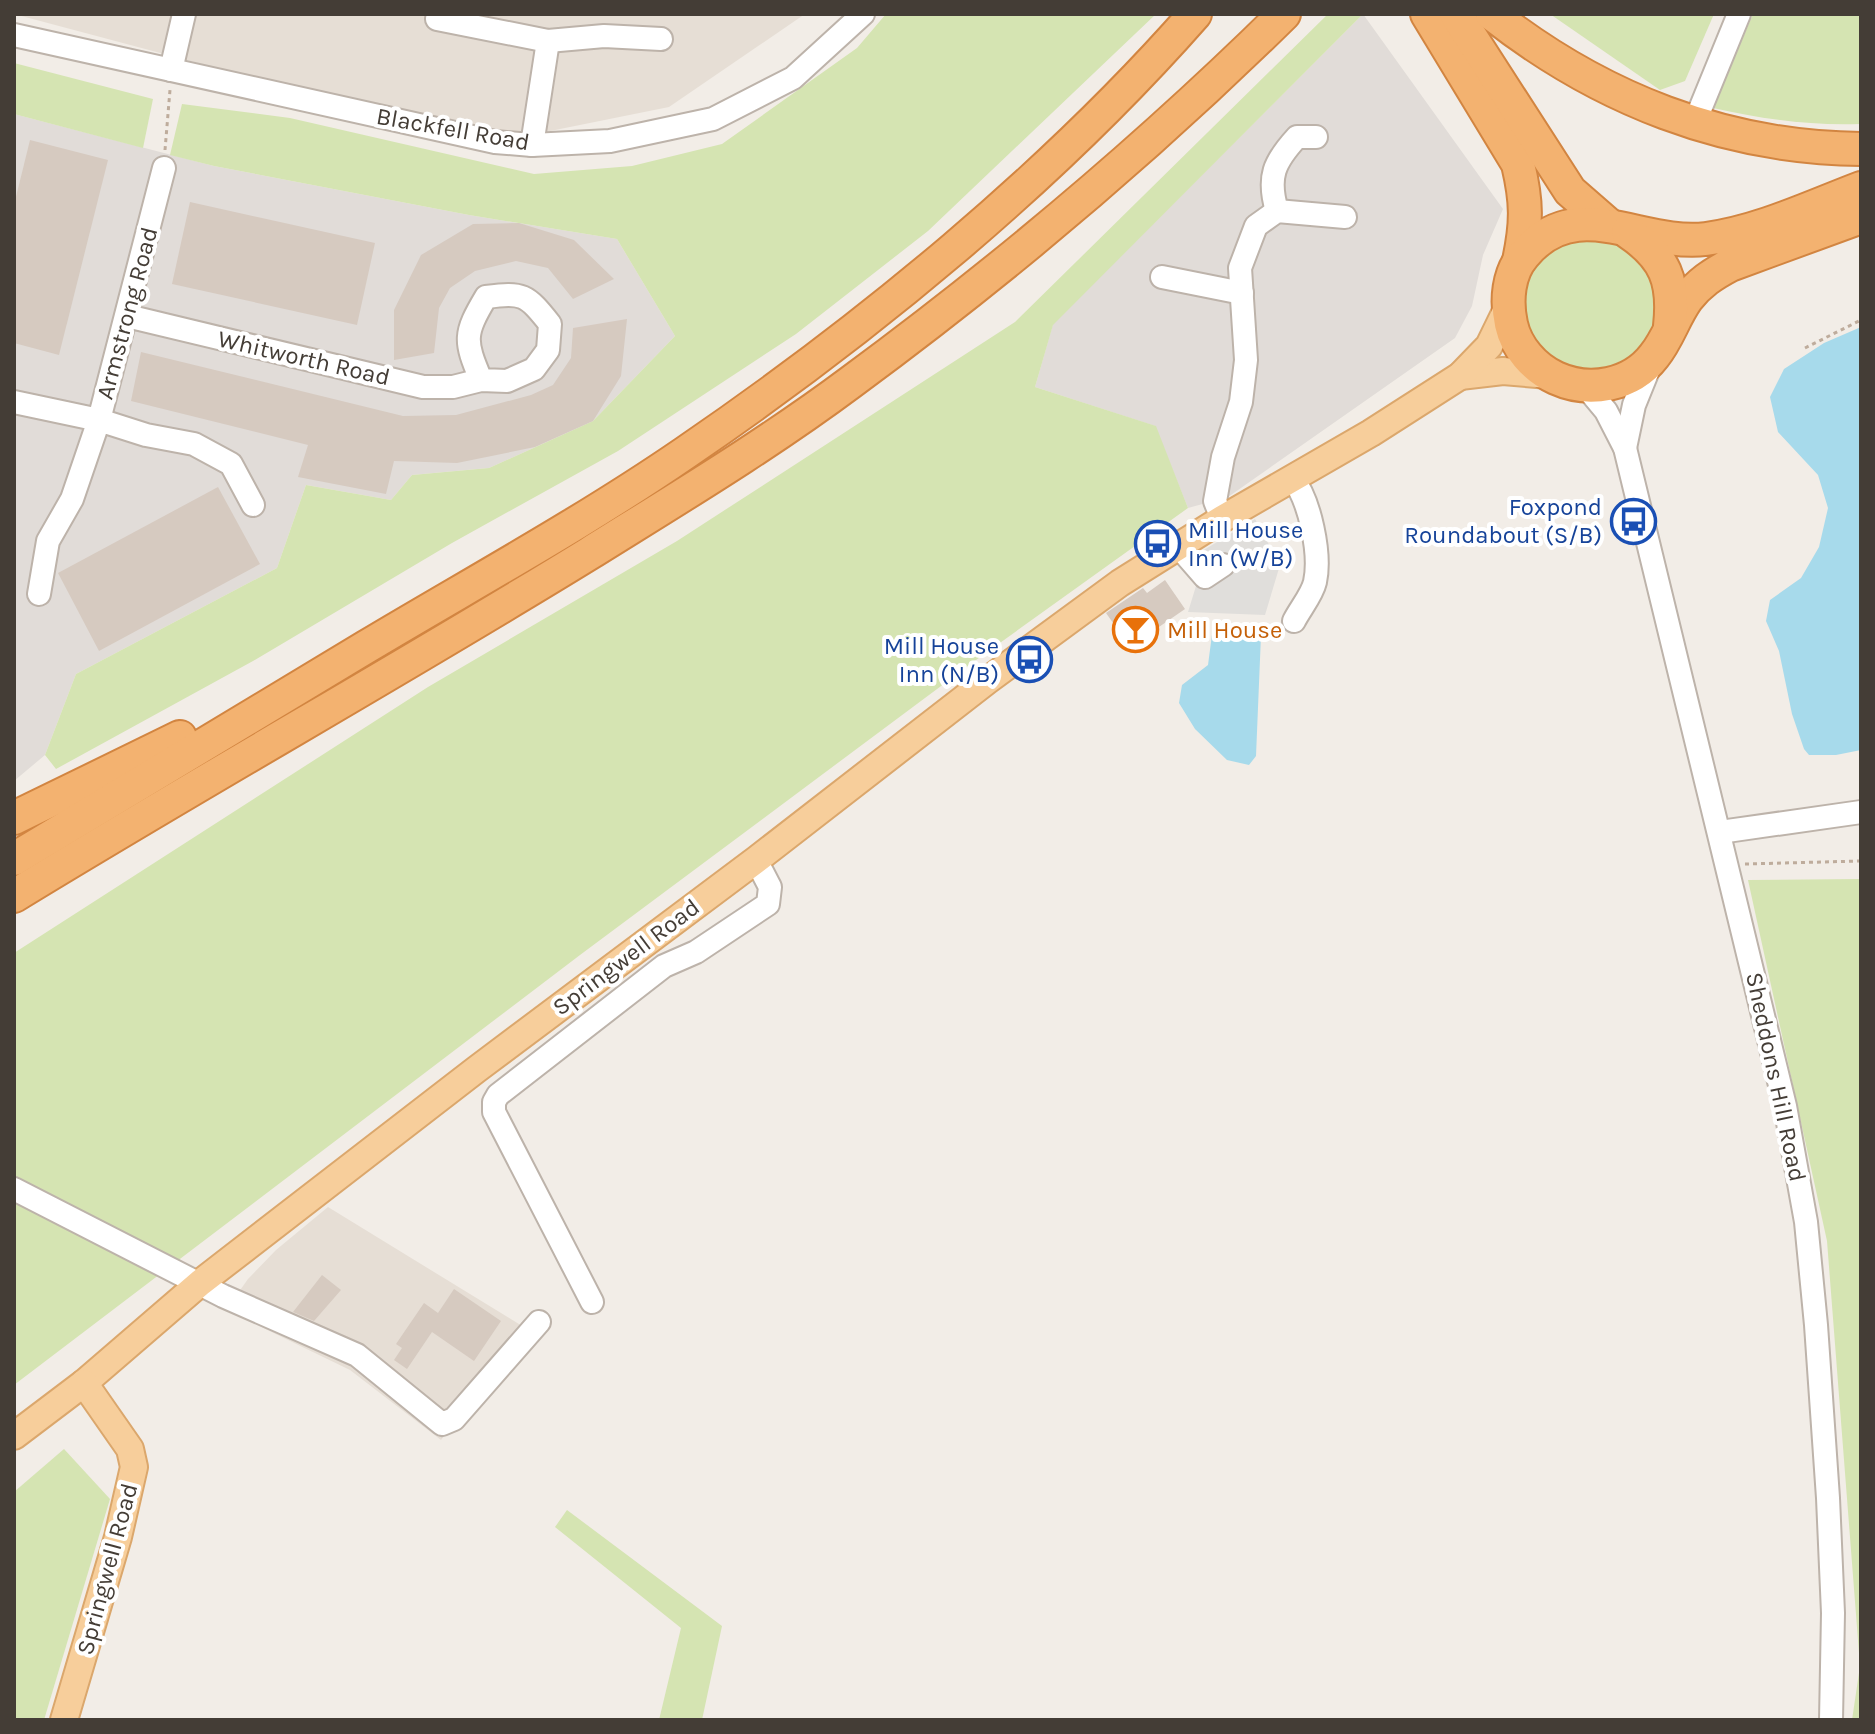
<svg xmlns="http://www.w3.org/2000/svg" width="1875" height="1734" font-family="Karla,sans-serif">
<rect width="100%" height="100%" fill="#f2ede7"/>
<g fill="#e6ded5">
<path d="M14 14H805L669 107 495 142Z"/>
<path d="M328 1207 527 1329 441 1440 350 1370 226 1310 248 1279 276 1250Z"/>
</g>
<g fill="#e1dcd8">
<path d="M1363 14 1503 209 1483 255 1472 306 1455 338 1228 497 1188 508 1155 426 1035 387 1053 324Z"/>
<path d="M14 114 214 166 469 215 617 239 675 336 593 421 489 468 412 475 391 500 306 485 277 568 76 674 45 755 14 781Z"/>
</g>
<g fill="#d5e4b2">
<path d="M886 14H1156L928 231 796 334 618 451 452 543 253 661 56 769 45 755 76 674 277 568 306 485 391 500 412 475 489 468 593 421 675 336 617 239 469 215 214 166 170 155 182 104 290 118 534 174 632 166 722 144 857 48Z"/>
<path d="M1328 14H1363L1053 325 1035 387 1156 426 1188 508 976 660 580 955 14 1385V953L428 687 677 541 1015 322Z"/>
<path d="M1550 14H1714L1685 81 1660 90Z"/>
<path d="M1753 14H1861V124C1811 126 1761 119 1713 108Z"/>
<path d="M14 63 153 99 143 148 14 114Z"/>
<circle cx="1590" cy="303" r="66"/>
<path d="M1861 879V1720H1852L1860 1666 1827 1241 1748 880Z"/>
<path d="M64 1449 110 1499 44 1720H14V1492Z"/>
<path d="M567 1510 722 1626 702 1720H659L681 1628 555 1527Z"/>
</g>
<path fill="#e0dedb" d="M1255 519 1280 565 1265 615 1188 612 1196 586 1179 565Z"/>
<g fill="#a7daeb">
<path d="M1861 327V750L1836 755H1809L1804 749 1792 714 1779 651 1766 621 1770 600 1801 578 1819 547 1828 508 1818 475 1778 432 1770 397 1784 369 1824 343Z"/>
<path d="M1243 626 1261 635 1256 756 1249 765 1227 760 1195 729 1179 703 1182 685 1208 665 1213 627Z"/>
</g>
<g fill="#d6cac0">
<path d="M30 140 108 160 59 355 14 343V205Z"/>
<path d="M190 202 375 243 357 325 172 284Z"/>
<path d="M519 223 574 240 614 279 573 299 548 268 516 261 475 271 450 288 439 308 434 353 394 360V310L421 255 473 224Z"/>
<path d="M627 319 621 376 593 421 535 447 457 463 394 461 386 494 298 477 308 445 131 401 141 352 403 416 456 415 531 395 553 385 571 358 573 328Z"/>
<path d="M218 487 260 564 99 651 58 573Z"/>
<path d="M1165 580 1185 609 1130 647 1106 613 1143 588 1147 593Z"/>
<path d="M322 1275 341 1290 314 1321 293 1312Z"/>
<path d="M454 1289 501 1321 474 1361 432 1332 407 1369 394 1360 402 1348 396 1344 424 1303 438 1313Z"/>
</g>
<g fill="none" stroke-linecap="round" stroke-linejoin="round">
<defs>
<g id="minor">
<path d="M437 19 548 41 604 36 661 39"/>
<path d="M14 35 495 142 532 145 610 141 713 119 793 78 863 14"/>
<path d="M171 70 184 14"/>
<path d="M1694 124 1739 14"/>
<path d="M532 145 548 41"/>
<path d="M1277 211C1267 177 1274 162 1297 137H1316"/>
<path d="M1162 277 1242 293"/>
<path d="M127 316 423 387H453L481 380 507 381 534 369 548 350 550 324C526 294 523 292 486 297 464 334 464 340 481 380"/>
<path d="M1586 387 1606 411 1625 448 1785 1106 1806 1222 1816 1325 1828 1498 1833 1613 1831 1720"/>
<path d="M14 402 99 420 164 168"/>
<path d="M1625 448 1634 405 1651 363"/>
<path d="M1292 478C1310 500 1321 554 1315 582 1312 595 1300 609 1294 621"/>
<path d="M1222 519 1215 501 1223 457 1241 402 1246 360 1240 268 1256 226 1277 211 1345 217"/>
<path d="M1178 546 1205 577 1223 565"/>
<path d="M39 594 48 541 72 499 99 420 146 435 194 444 231 464 253 505"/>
<path d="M1720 832 1861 812"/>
<path d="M14 1189 223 1296 357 1355 442 1424 454 1419 539 1322"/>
<path d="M592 1302 494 1112V1102L498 1095 664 966 696 952 768 904 770 887 756 860"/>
</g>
<g id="major">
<path d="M1460 376 1503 371 1549 375"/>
<path d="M14 1436 84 1383 200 1283 477 1069 756 860 988 680 1120 583 1222 519 1371 433 1460 376 1489 346 1509 305"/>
<path d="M64 1720 118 1537 134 1467 130 1449 84 1383"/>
</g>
<g id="highway">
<path d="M1427 14 1518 164C1527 202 1527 223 1519 261"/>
<path d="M1456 14 1570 191 1609 225"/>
<path d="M1492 14C1599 98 1724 148 1861 149"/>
<path d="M1861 188C1811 207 1759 232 1706 239 1640 247 1576 192 1524 255 1508 273 1506 301 1511 324 1516 347 1534 368 1556 378 1589 393 1631 386 1654 356 1668 339 1674 317 1687 299 1699 283 1713 274 1730 265L1861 217"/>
<path d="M1628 232C1665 257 1675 281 1670 326"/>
<path d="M14 818 180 737"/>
<path d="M14 859C131 788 248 717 366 647 473 583 583 523 685 453 865 330 1051 178 1195 14"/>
<path d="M14 896C205 779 400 670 590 553 678 498 768 444 851 382 1003 270 1149 147 1284 14"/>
</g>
</defs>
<use href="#minor" stroke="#bdb3aa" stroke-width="26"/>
<use href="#major" stroke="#dba76c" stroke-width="30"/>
<use href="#highway" stroke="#d28541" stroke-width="36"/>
<g stroke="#beac9c" stroke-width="3" stroke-dasharray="4 4" stroke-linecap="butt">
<path d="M165 150 170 90"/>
<path d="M1805 348 1861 320"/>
<path d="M1860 387H1861"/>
<path d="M1745 864 1861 861"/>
</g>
<use href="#minor" stroke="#fff" stroke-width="22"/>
<use href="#major" stroke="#f7ce9b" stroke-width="26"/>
<use href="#highway" stroke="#f3b270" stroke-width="32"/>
</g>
<defs>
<symbol id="bus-ring" viewBox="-11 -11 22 22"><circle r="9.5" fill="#fff" stroke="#1a4fb4" stroke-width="1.5"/><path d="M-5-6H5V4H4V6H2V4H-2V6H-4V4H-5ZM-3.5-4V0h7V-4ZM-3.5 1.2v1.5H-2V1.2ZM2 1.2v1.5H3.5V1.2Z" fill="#1a4fb4"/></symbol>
<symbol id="bar-ring" viewBox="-11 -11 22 22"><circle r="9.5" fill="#fff" stroke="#e8710a" stroke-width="1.5"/><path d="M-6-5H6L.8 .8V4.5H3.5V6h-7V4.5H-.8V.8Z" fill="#e8710a"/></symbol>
</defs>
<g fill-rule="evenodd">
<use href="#bus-ring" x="1608" y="496" width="51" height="51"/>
<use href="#bus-ring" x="1132" y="518" width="51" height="51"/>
<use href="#bar-ring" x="1110" y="604" width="51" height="51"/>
<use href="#bus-ring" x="1004" y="634" width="51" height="51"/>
</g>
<g text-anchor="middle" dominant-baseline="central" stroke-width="8" stroke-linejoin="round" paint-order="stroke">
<g font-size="24" fill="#443d36" stroke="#fff">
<text transform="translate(453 129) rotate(10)">Blackfell Road</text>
<text transform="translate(127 313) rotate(-75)">Armstrong Road</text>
<text transform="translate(304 358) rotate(13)">Whitworth Road</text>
<text transform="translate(626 957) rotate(-37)">Springwell Road</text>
<text transform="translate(1776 1077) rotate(78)">Sheddons Hill Road</text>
<text transform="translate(107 1569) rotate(-75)">Springwell Road</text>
</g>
<g font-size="24" fill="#164399" stroke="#fff" text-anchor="end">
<text x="1602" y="507">Foxpond<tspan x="1602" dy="28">Roundabout (S/B)</tspan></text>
<text x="1188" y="530" text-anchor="start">Mill House<tspan x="1188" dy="28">Inn (W/B)</tspan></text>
<text x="999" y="646">Mill House<tspan x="999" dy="28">Inn (N/B)</tspan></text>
</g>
<g font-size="24" fill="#c56008" stroke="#fff" text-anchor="start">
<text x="1167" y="630">Mill House</text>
</g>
</g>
<rect width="1875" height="1734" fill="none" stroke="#443d36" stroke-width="32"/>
</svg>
